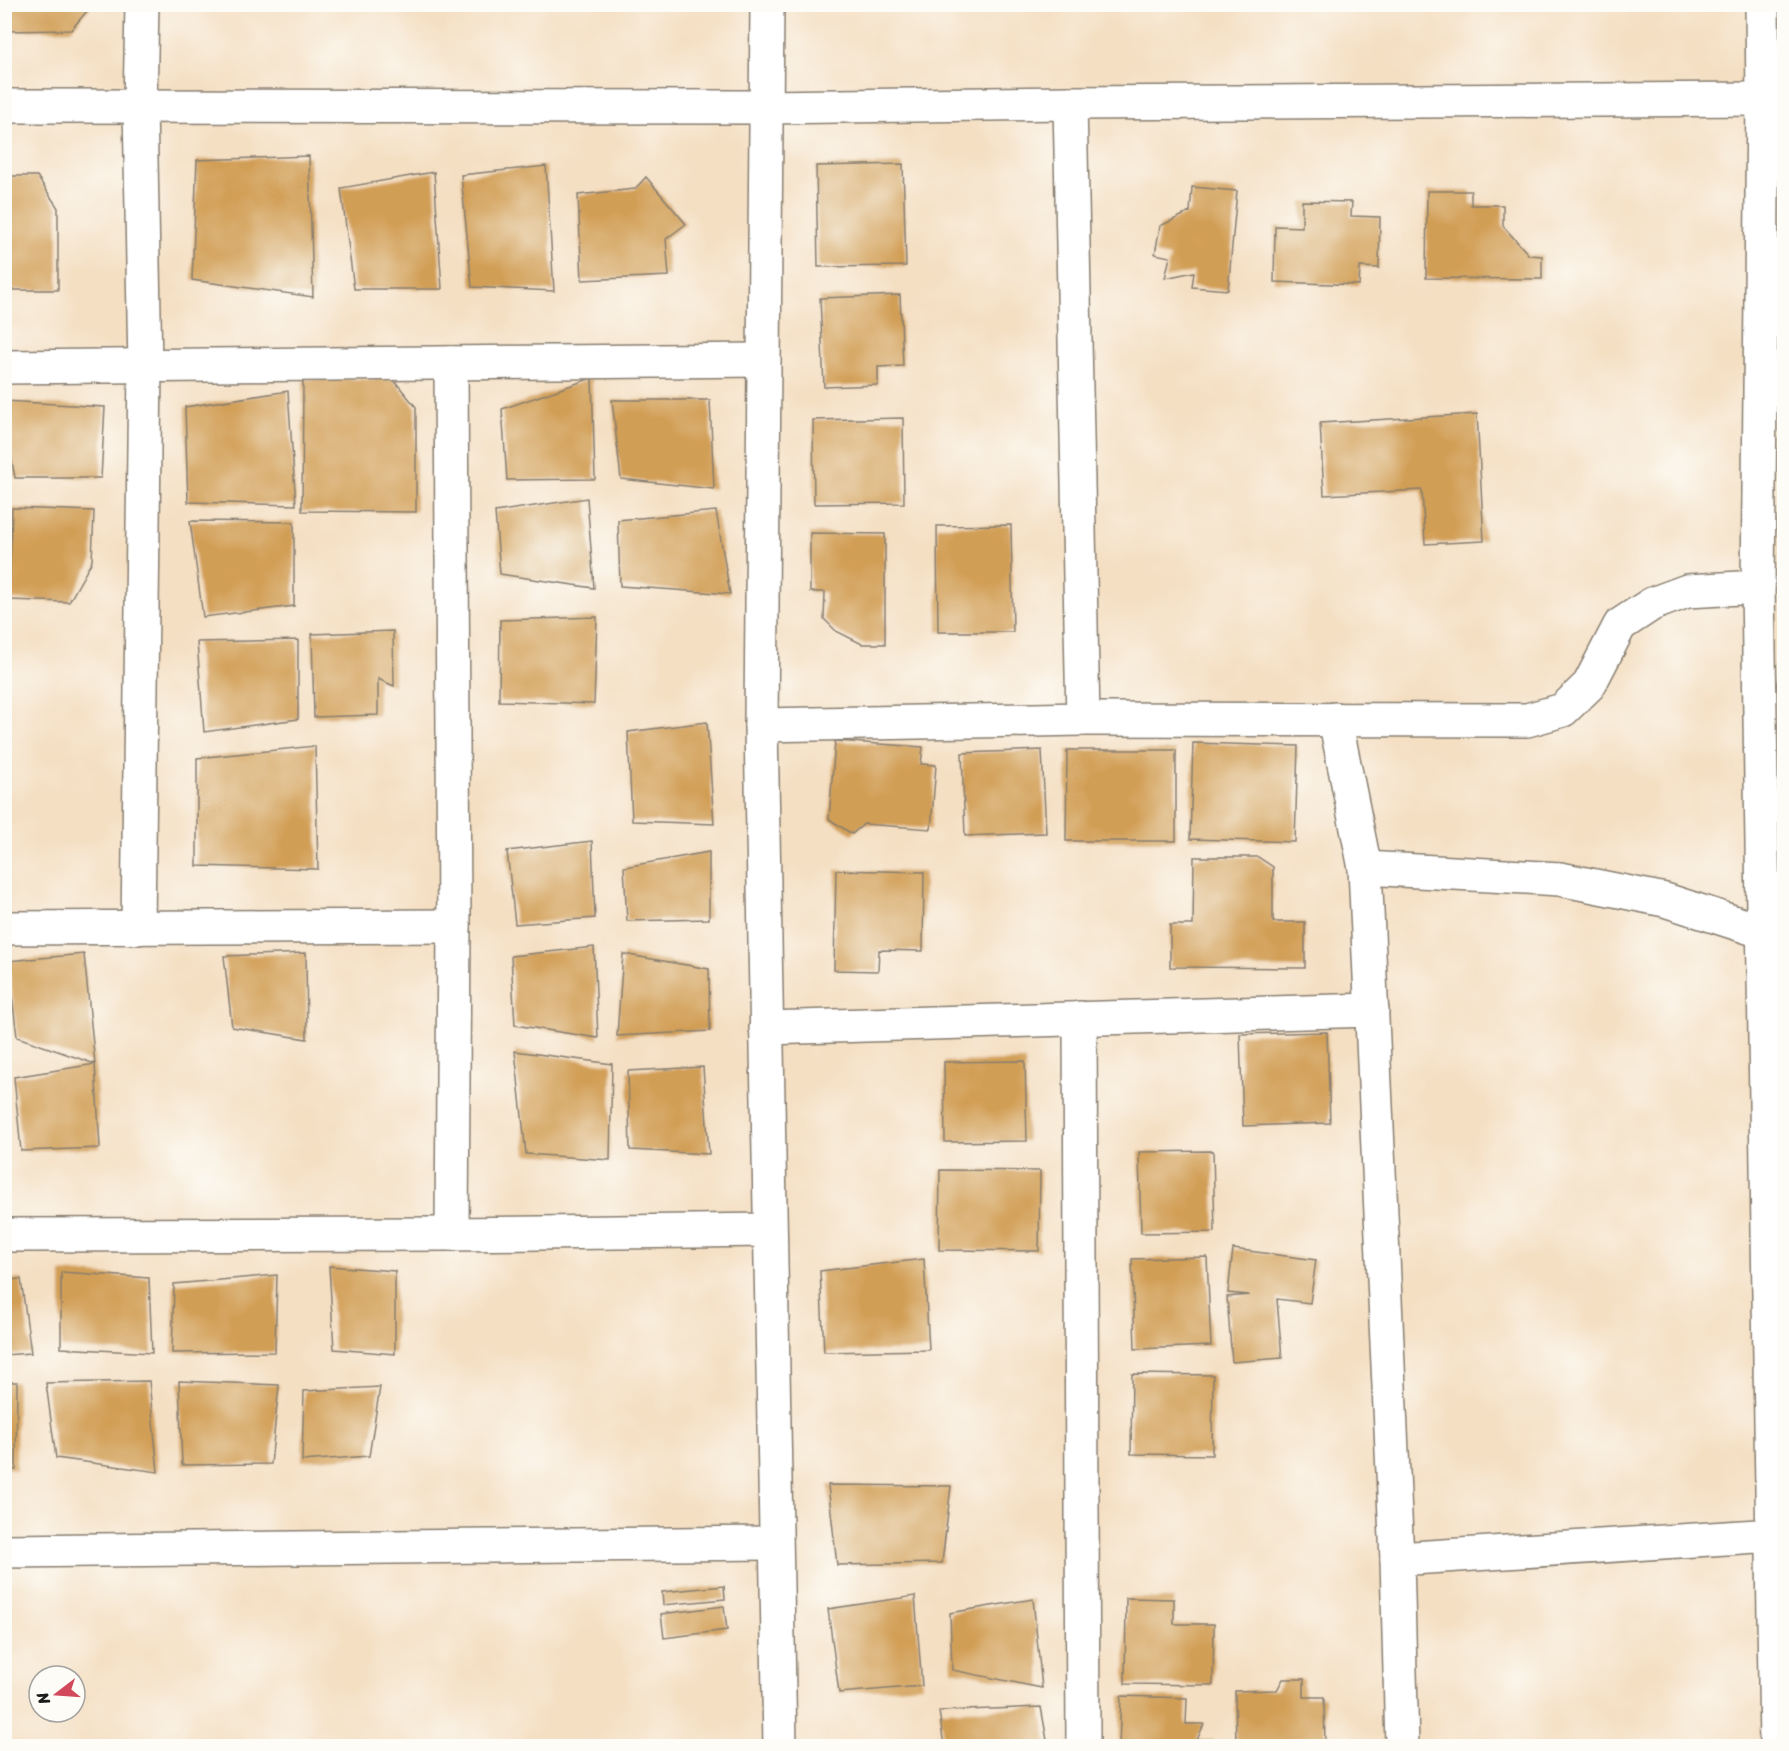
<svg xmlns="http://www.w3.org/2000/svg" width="1789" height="1751" font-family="Sriracha,sans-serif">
<rect width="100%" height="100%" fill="#fdfcf7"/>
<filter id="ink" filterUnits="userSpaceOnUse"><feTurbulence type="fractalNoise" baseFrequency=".0167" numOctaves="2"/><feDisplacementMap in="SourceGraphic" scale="12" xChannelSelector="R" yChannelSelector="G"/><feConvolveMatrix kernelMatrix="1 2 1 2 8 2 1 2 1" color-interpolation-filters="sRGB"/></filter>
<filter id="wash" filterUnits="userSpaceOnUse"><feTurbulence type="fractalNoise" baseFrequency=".008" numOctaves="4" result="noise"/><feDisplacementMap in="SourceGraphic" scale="24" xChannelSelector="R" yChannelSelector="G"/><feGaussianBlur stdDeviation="1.35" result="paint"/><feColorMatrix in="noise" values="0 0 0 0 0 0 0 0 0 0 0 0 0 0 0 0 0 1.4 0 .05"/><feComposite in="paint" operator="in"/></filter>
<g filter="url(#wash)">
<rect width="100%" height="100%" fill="#f4dfc3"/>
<g id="blocks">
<g fill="#d19e55">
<path d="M4 4H93L71 30 4 31Z"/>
<path d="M309 156 313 297 192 280 197 160Z"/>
<path d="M903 164 906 266 818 267 816 166Z"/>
<path d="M546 166 554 291 472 287 461 175Z"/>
<path d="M434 172 442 289H354L341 188Z"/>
<path d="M4 176H37L58 208V290H4Z"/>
<path d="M646 177 686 224 666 239 669 276 582 280 578 195 635 189Z"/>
<path d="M1192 187 1237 191 1228 290 1192 287 1194 272 1165 278 1170 257 1155 254 1160 226 1190 212Z"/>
<path d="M1427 191H1471V205H1503V226L1529 255 1542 256V279L1426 278Z"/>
<path d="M1302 201 1352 202 1351 216 1380 217 1379 268 1360 267 1359 285 1274 282 1275 226 1302 227Z"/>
<path d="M900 295 903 366 878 367V385L824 387 820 298Z"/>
<path d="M592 378 595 479 507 480 502 409Z"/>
<path d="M303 379H393L416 407V512L302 511Z"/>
<path d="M288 391 296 505 188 502 185 407Z"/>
<path d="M612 400H710L714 489 621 479Z"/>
<path d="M4 401 105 407 101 478H15L4 418Z"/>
<path d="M1477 414 1484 541 1425 544 1422 490 1324 495 1320 423Z"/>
<path d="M903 418 904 503 814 504 813 420Z"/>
<path d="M587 498 594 588 500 574 495 512Z"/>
<path d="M12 508 94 511 92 561 69 602 9 600Z"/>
<path d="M716 511 730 594 620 586 618 520Z"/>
<path d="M190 521 294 522V606L203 617Z"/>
<path d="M1011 525 1013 632H938L937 526Z"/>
<path d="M810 533 885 534V644H862L836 631 824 619 825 592H810Z"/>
<path d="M597 617 594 704 499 701 500 620Z"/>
<path d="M393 631 394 686 378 679V715L314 717 312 634Z"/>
<path d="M298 640V719L204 732 197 642Z"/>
<path d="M707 722 714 824 632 821 628 732Z"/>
<path d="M835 741 923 747 921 764 936 765 931 829 864 824 852 834 829 819Z"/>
<path d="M1193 743 1298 746 1295 842 1190 839Z"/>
<path d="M315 746 318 869 197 866V758Z"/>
<path d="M1042 750 1046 833 965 836 962 753Z"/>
<path d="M1067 750H1176V841H1066Z"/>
<path d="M592 841 595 918 515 924 507 851Z"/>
<path d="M709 852V919L627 921 624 867Z"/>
<path d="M1194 857H1258L1273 867V922H1305V968L1170 967V925H1193Z"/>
<path d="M836 870 924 872 923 951 879 950 878 971 834 970Z"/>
<path d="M594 947 598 1038 515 1025 511 956Z"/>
<path d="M306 953 307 1039 232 1027 224 956Z"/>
<path d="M84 954 95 1064 17 1037 8 961Z"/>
<path d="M623 954 709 969 710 1031 617 1036Z"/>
<path d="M1327 1032 1330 1123 1243 1126 1240 1034Z"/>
<path d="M515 1051 612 1064 610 1160 526 1154Z"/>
<path d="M1025 1061 1027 1141 945 1142 944 1062Z"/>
<path d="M95 1064 100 1148 21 1151 14 1077Z"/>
<path d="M703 1067 709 1154 630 1150 628 1071Z"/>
<path d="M1213 1151 1215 1232 1141 1233 1139 1152Z"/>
<path d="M940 1170 1040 1171 1039 1251 939 1250Z"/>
<path d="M1233 1249 1316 1260 1310 1303 1277 1299 1282 1358 1232 1362 1227 1297 1249 1295 1228 1293Z"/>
<path d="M1207 1257 1211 1346 1135 1349 1132 1259Z"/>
<path d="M924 1259 929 1350 824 1352 820 1271Z"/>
<path d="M329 1266 395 1271V1354L334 1349Z"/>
<path d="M61 1272 149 1278 152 1353 61 1348Z"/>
<path d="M277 1275 275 1352 172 1353 174 1284Z"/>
<path d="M21 1279 31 1353 4 1355V1280Z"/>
<path d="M1132 1374 1213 1375 1212 1455 1131 1454Z"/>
<path d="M149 1381 158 1472 56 1458 46 1383Z"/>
<path d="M179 1381 279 1385 271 1464 182 1465Z"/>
<path d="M4 1382H17L16 1470 4 1468Z"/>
<path d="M380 1387 369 1456 302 1461 304 1391Z"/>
<path d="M828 1485 951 1486 942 1563 837 1565Z"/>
<path d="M724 1586 725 1599 663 1605 662 1592Z"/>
<path d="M915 1596 922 1686 839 1693 828 1609Z"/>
<path d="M1126 1598 1174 1599V1624H1214L1213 1685 1125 1684Z"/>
<path d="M1033 1599 1042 1688 952 1670 950 1613Z"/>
<path d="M724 1606 727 1630 664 1638 661 1614Z"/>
<path d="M1283 1679H1304V1697H1324L1325 1746H1236L1235 1691 1277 1690Z"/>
<path d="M1121 1696 1187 1698 1186 1724H1204L1197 1740H1213V1746H1119Z"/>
<path d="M1041 1707 1048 1746H944L939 1711Z"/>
</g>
</g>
</g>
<g filter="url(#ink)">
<use href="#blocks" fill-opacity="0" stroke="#887e70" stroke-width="1.5"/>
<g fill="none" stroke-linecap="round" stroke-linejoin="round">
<defs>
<g id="street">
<path d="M767 4 761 725 780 1746"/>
<path d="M1762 4 1763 99 1758 587 1776 1746"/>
<path d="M1070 103 1083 719"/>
<path d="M4 106 765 107 1070 103 1763 99"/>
<path d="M451 363 454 926 452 1234"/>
<path d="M4 367 762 360"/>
<path d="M1335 719 1365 868 1397 1559 1402 1746"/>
<path d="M761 725 1083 719 1527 720 1563 710 1589 685 1620 625 1652 604 1687 591 1758 587"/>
<path d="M1365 868 1560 879 1665 900 1764 932"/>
<path d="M4 928 454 926"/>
<path d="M138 928 145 367 140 106 142 4"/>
<path d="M1080 1018 1083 1746"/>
<path d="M766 1028 1372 1010"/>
<path d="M4 1235 452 1234 769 1230"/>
<path d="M4 1551 775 1543"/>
<path d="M1397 1559 1773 1535"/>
</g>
</defs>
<use href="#street" stroke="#887e70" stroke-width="36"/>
<use href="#street" stroke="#fff" stroke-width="33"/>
</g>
</g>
<rect width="1789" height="1751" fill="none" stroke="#fdfcf7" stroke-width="24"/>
<g transform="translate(57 1694) rotate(253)"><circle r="28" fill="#fdfcf7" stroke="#a3a29f" stroke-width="1.5"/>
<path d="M0-4.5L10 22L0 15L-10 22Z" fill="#d1495b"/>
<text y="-9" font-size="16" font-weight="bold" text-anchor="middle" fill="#1c1c1c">N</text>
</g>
</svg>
